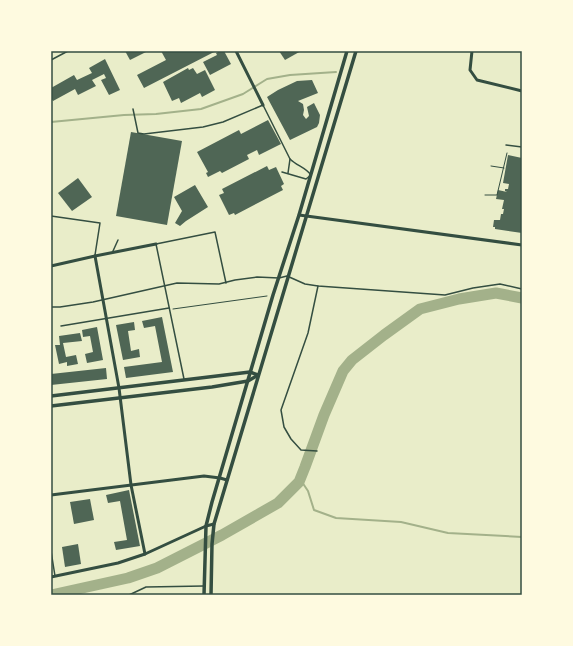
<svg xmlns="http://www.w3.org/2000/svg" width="573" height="646" font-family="'Source Sans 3',sans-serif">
<rect width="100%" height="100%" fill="#e9edc9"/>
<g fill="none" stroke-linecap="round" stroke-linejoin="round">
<g stroke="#a3b18a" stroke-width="2">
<path d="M51 122 124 115 156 114 201 109 243 94 267 79 290 75 336 72"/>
<path d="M300 479 308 491 314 510 336 518 401 522 448 533 522 537"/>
</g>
<path stroke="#a3b18a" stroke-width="11" d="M51 595 128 578 157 568 222 535 278 503 299 482 305 467 324 415 343 371 352 360 384 335 420 309 459 299 496 293 522 298"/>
</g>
<g fill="#4f6655">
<path d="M125 51H148L130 60Z"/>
<path d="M161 51H216L144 88 137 75 166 60Z"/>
<path d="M220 51H224L231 64 210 75 203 62 217 55 216 53Z"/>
<path d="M279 51H301L285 60Z"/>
<path d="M105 59 120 90 109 95 101 80 106 78 104 74 92 80 96 86 78 95 75 89 53 101 51 98V92L52 91 51 88 74 75 77 80 92 73 89 68Z"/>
<path d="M188 68 189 70 193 68 197 74 205 70 215 90 202 97 200 93 181 103 179 98 172 101 163 82Z"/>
<path d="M312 80 318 93 298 101 303 104 304 110 303 115 306 119 309 116 307 107 314 103 320 115 319 123 317 127 290 140 267 97 278 90 297 81Z"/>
<path d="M268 120 281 144 259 155 257 150 247 155 249 159 222 173 220 171 208 177 206 173 208 172 197 152 239 130 241 134Z"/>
<path d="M131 132 182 141 167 225 116 216Z"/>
<path d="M508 155 522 158V233L495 229V227H493L494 220H500L501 214H503L504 209H502L504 200 496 199 498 190 507 192 505 191V189H508L509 184 503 183Z"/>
<path d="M267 166 269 170 276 167 284 184 281 186 283 190 235 215 234 213 229 215 219 195 224 193 222 189Z"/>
<path d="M78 178 92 197 72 211 58 193Z"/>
<path d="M195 185 208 207 186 221 180 226 175 223 182 211 174 197Z"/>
<path d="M162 317 173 372 126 378 124 367 162 362 155 326 144 328 142 321Z"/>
<path d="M134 322 135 330 128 331 131 351 139 349 140 357 123 360 116 325Z"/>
<path d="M97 327 103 360 87 363 85 354 93 352 90 336 83 337 82 330Z"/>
<path d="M80 333 82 341 63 343 66 357 76 355 78 364 67 366V362L59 364 55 345H60L59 336Z"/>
<path d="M106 368 107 379 51 385V374Z"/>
<path d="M129 490 140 546 116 550 114 542 127 540 120 501 108 503 106 495Z"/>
<path d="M90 499 94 520 74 524 70 502Z"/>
<path d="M78 544 81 564 65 567 62 547Z"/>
</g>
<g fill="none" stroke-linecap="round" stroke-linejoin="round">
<g stroke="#344e41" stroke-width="1">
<path d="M491 166 504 168"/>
<path d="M485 195H497L507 153"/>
<path d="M173 309 267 296"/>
</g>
<g stroke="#344e41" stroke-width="1.5">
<path d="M51 60 68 51"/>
<path d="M133 109 138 133 144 134 203 127 223 122 263 105 290 159C297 166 305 167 311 175L306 179 282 172"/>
<path d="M506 145 522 147"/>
<path d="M288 173 290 159"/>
<path d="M51 216 100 223 95 255"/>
<path d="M113 251 118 240"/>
<path d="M51 307H60L93 302 177 283 219 284 235 280 257 277 279 278 287 276 305 284 318 286 445 295 473 288 500 284 522 289"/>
<path d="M61 326 169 308"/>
<path d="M184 379 156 244 215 232 226 283"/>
<path d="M317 451 301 450 291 439 284 427 281 410 308 333 318 286"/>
<path d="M51 551 55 576"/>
<path d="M129 595 146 587 204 586"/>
</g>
<g stroke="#344e41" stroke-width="3">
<path d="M236 51 263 105"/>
<path d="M472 51 470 70 477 80 522 91"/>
<path d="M299 215 522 245"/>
<path d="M51 266 95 256"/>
<path d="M51 495 204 476 220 478 227 480"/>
<path d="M145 554 131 485 119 388 95 256 156 244"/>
<path d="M51 577 118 563 145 554 206 526 214 524"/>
</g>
<g stroke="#344e41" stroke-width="3.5">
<path d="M51 396 250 372 258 375"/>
<path d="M51 406 212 387 248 381 258 375"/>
<path d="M204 595 206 526 212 502 273 295 299 215 347 51"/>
<path d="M211 595 212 544 214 524 356 51"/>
</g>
</g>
<rect width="573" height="646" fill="none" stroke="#fefae0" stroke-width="104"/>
<rect x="52" y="52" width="469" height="542" fill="none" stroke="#344e41" stroke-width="1.5"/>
</svg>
